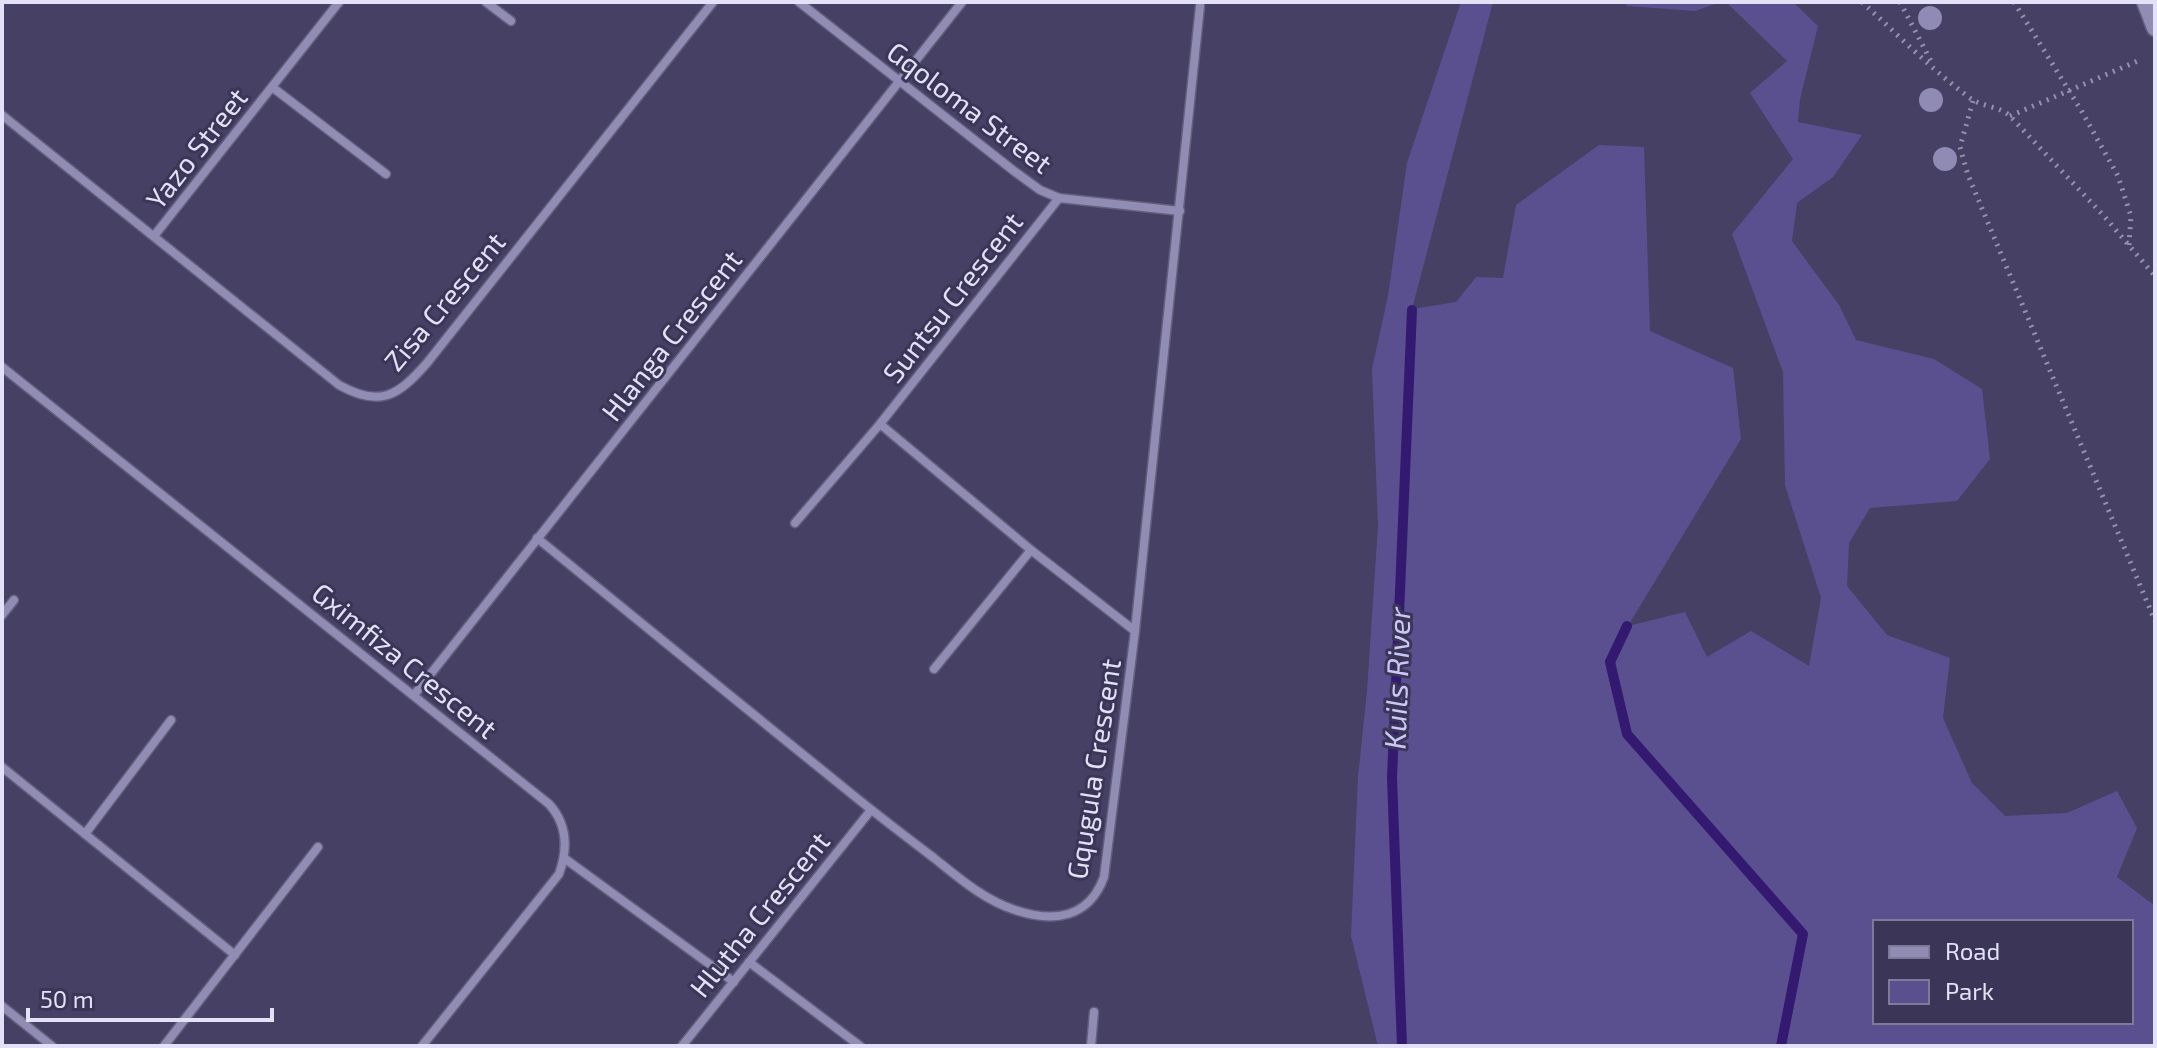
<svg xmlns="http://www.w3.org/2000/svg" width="2157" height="1048" font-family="'Exo 2',sans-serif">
<rect width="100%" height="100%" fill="#454064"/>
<g fill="#5b508f" fill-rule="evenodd">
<path d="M1461 2H1493L1412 309 1456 302 1476 277 1503 278 1516 205 1599 145 1644 147 1650 331 1733 368 1741 439 1628 626 1685 612 1707 657 1751 631 1809 666 1821 598 1785 485 1783 372 1732 234 1793 159 1750 93 1787 61 1726 2H1793L1818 26 1800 99 1798 122 1862 135 1833 177 1797 203 1792 241 1839 305 1856 340 1934 359 1982 389 1990 459 1957 501 1870 508 1849 543 1847 586 1887 635 1950 658 1943 718 1972 783 2005 816 2067 813 2117 791 2137 828 2117 877 2155 906V1046H1378L1351 936 1358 777 1367 691 1378 526 1372 369 1388 296 1407 163ZM1875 922H2131V1022H1875Z"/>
<path d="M1625 2H1721L1695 11 1627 6Z"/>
</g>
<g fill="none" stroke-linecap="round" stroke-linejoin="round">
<g stroke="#33196f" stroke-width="10">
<path d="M1627 626 1610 662 1627 734 1803 934 1781 1046"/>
<path d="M1402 1046 1392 778 1412 310"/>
</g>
<defs>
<g id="minor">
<path d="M486 2 511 21"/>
<path d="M799 2 1014 171 1040 190 1059 198 1180 211"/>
<path d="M272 87 386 174"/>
<path d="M2 115 339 385C380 408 398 396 427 363L713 2"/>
<path d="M154 236 339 2"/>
<path d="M2 367 549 804C568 825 568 849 559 874L422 1046"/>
<path d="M880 424 1031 550 1135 631"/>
<path d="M795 523 880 424 1059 198"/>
<path d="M537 538C641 623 744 707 848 791 876 814 905 836 934 858 959 878 984 900 1015 910 1054 923 1089 918 1104 877L1135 631 1200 6"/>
<path d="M2 615 14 600"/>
<path d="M934 669 1031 550"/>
<path d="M414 695 962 2"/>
<path d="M2 767 235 955"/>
<path d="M85 834 171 720"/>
<path d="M564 858 734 982"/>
<path d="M749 962 860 1046"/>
<path d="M2 1006 52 1046"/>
<path d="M164 1046 318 847"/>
<path d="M682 1046 871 810"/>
<path d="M1091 1046 1094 1012"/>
</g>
<path id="secondary" d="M2145 2 2155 28"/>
</defs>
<use href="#minor" stroke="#635e7c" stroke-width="11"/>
<use href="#secondary" stroke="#635e7c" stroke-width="19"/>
<g stroke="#9491ae" stroke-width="5" stroke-dasharray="2 6" stroke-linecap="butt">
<path d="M1862 2C1897 34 1932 70 1970 98 1982 107 1999 106 2010 116L2103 215 2155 276"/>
<path d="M1900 2 1933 65"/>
<path d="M2014 2 2081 110 2118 176 2131 216 2129 245"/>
<path d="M1973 101 1960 147 1968 175 2155 621"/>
<path d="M2010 116 2140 60"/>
</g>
<use href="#minor" stroke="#918cb4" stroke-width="8"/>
<use href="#secondary" stroke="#918cb4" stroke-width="16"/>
</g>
<g fill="#908bb5">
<circle cx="1930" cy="18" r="12"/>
<circle cx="1931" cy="100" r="12"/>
<circle cx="1945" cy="159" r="12"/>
</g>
<g text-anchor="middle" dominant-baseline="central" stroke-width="6" stroke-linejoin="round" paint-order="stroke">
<g font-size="28" fill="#e3e1f7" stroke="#3b3658">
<text transform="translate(970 107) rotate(37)">Gqoloma Street</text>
<text transform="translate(196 148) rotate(-52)">Yazo Street</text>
<text transform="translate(952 297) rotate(-52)">Suntsu Crescent</text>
<text transform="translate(444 301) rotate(-50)">Zisa Crescent</text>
<text transform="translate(671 335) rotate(-52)">Hlanga Crescent</text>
<text transform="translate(405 660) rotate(39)">Gximfiza Crescent</text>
<text transform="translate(1093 769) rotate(-81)">Gqugula Crescent</text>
<text transform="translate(759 914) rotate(-51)">Hlutha Crescent</text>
</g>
<g font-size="30" font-style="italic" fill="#ccc7f8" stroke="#3b3658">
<text transform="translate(1396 678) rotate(-88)">Kuils River</text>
</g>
</g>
<rect width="2157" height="1048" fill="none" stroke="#e3e1f7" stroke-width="8"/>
<rect x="1873" y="920" width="260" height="104" fill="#3b3658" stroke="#7e7a98" stroke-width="2"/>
<rect x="1889" y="946" width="40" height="12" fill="#918cb4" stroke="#7e7a98" stroke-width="2"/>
<text x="1945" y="960" font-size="24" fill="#e3e1f7">Road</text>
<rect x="1889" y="980" width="40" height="24" fill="#5b508f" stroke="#7e7a98" stroke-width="2"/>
<text x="1945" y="1000" font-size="24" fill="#e3e1f7">Park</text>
<path d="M28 1008v12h244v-12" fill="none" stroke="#e3e1f7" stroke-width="4"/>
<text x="40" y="1008" font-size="24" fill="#e3e1f7" stroke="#3b3658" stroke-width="6" paint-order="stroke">50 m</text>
</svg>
